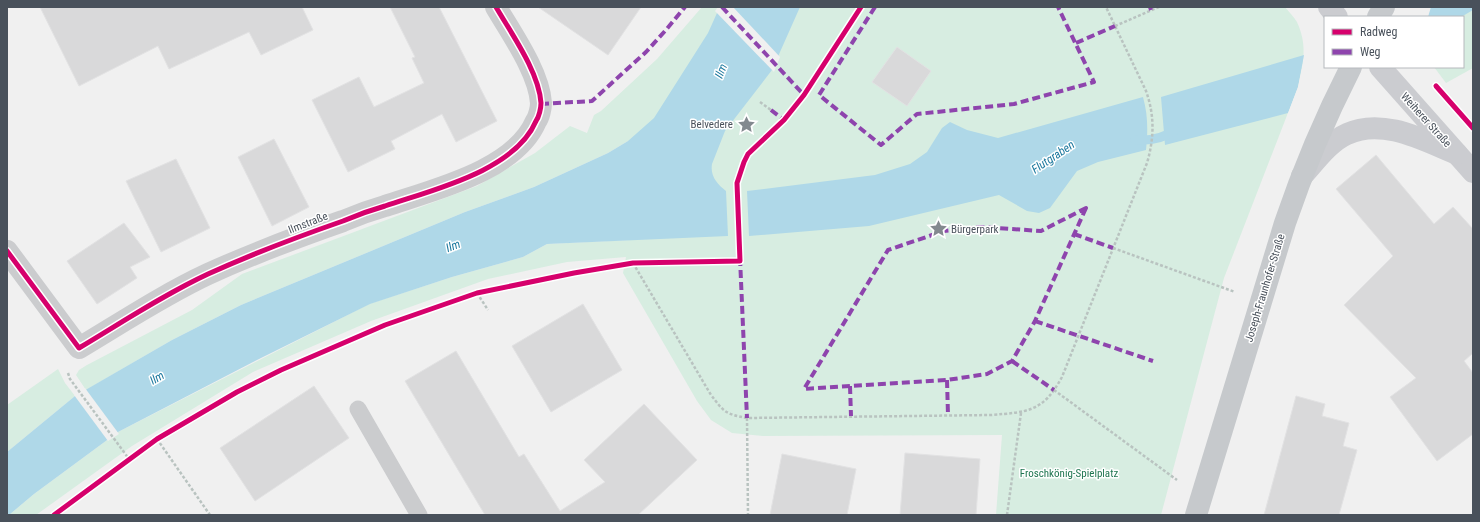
<svg xmlns="http://www.w3.org/2000/svg" width="1480" height="522" font-family="'Roboto Condensed',sans-serif">
<rect width="100%" height="100%" fill="#f0f0f0"/>
<g fill="#d7ede1">
<path d="M702 7H1285C1289 12 1294 17 1297 22 1308 46 1303 63 1298 87L1224 278 1161 515H996L1002 435 763 436 732 433 711 420 697 401 623 273 626 257 567 262 488 279 371 321 253 372 132 446 36 515H9L34 494 118 432 369 304 452 277 523 257 547 244 630 240 628 141 608 153 534 187 465 212 241 305 172 340 86 390 76 375 79 370 87 365 192 310 242 274 477 186 535 153 570 126 587 133 594 115 601 111 657 59Z"/>
<path d="M1473 7V68L1446 83 1434 67H1463V17H1428Z"/>
<path d="M58 369 65 383 75 396 7 452V405Z"/>
</g>
<g fill="#afd8e8">
<path d="M721 7H800L772 70 725 131 712 164C710 176 717 184 726 191L728 236 547 244 523 257 452 277 370 304 261 358 118 432 34 494 9 515H7V452L75 396 172 340 241 305 465 212 534 187 608 153 628 141 654 118 708 33 717 13Z"/>
<path d="M1431 7H1473V10L1461 17H1428Z"/>
<path d="M1304 55 1298 87 1288 113 1165 145 1161 97Z"/>
<path d="M1143 97C1148 115 1148 131 1146 150L1098 162 1077 171 1050 208 1039 213 1027 211 999 195 869 226 749 236 747 191 875 175 910 164 927 152 942 128 950 122 967 130 998 138Z"/>
</g>
<g fill="#f0f0f0">
<path d="M718 7H733L780 57 774 72 715 11Z"/>
<path d="M1305 54 1306 56 1300 88 1289 114 1287 116 1298 87Z"/>
<path d="M85 388 119 434 108 441 74 395Z"/>
</g>
<g fill="none" stroke-linecap="round" stroke-linejoin="round">
<path stroke="#afd8e8" stroke-width="9" d="M1135 140C1149 141 1164 138 1175 130"/>
</g>
<g fill="#d9d9da" stroke="#e2e2e3">
<path d="M40 7H302L313 30 261 55 249 32 169 69 158 46 79 86Z"/>
<path d="M390 7H439L497 121 456 142 442 114 391 141 395 149 348 172 312 100 359 77 374 107 424 83 412 58 415 57Z"/>
<path d="M538 7H641L608 55Z"/>
<path d="M897 47 931 71 907 106 872 82Z"/>
<path d="M274 139 309 207 272 226 238 157Z"/>
<path d="M1376 155 1434 224 1453 207 1473 229V353L1464 361 1473 373V434L1437 461 1390 397 1416 378 1344 305 1393 256 1336 189Z"/>
<path d="M176 159 210 228 161 252 126 181Z"/>
<path d="M124 223 150 257 130 267 137 278 97 304 67 261Z"/>
<path d="M583 304 622 370 551 412 512 346Z"/>
<path d="M456 351 519 457 524 454 560 511 605 482 584 460 644 404 697 460 638 515H485L405 381Z"/>
<path d="M314 386 349 438 255 501 220 448Z"/>
<path d="M1296 396 1325 404 1322 416 1349 423 1343 446 1357 450 1339 515H1264Z"/>
<path d="M905 453 980 459 976 515H900Z"/>
<path d="M782 454 856 469 847 515H770Z"/>
</g>
<g fill="none" stroke-linecap="round" stroke-linejoin="round">
<g stroke="#b9c3c0" stroke-width="2.5" stroke-dasharray="3 2" stroke-linecap="butt">
<path d="M1115 26 1159 7"/>
<path d="M760 102 771 110"/>
<path d="M1113 248 1235 292"/>
<path d="M633 263 711 395C724 412 725 414 747 418L991 415C1028 412 1043 412 1062 377L1147 163C1154 139 1155 116 1146 91L1106 7"/>
<path d="M477 293 488 310"/>
<path d="M68 373 70 379 129 459"/>
<path d="M1054 390 1177 480"/>
<path d="M747 418 748 515"/>
<path d="M157 439 210 515"/>
<path d="M1007 515 1021 413"/>
</g>
<path stroke="#cbccce" stroke-width="17" d="M358 409 419 515"/>
<path stroke="#cbccce" stroke-width="22" d="M7 251 79 348C121 323 163 295 208 274 252 254 297 237 343 221 357 215 371 210 385 206 432 190 515 171 536 121 539 117 541 108 541 103 539 72 511 33 496 7"/>
<g stroke="#cbccd0" stroke-width="22">
<path d="M1329 7 1337 17"/>
<path d="M1380 67 1473 172"/>
<path d="M1302 176C1315 162 1329 142 1347 134 1383 117 1425 141 1457 154"/>
</g>
<g stroke="#c6c9cc" stroke-width="22">
<path d="M1378 17 1384 7"/>
<path d="M1196 515 1285 223C1303 170 1325 118 1351 67"/>
</g>
<g stroke="#8e44ad" stroke-width="4" stroke-dasharray="8 4" stroke-linecap="butt">
<path d="M722 7 804 95"/>
<path d="M875 7 819 95 881 145 917 114 1014 104 1094 82 1058 7"/>
<path d="M1150 7 1151 10"/>
<path d="M1076 43 1115 26"/>
<path d="M541 104 592 101 646 52 665 31 685 7"/>
<path d="M771 110 784 120"/>
<path d="M1086 208 1035 321 1012 361 987 374 947 380 804 389 888 250 944 231 982 227 1041 231Z"/>
<path d="M1074 234 1113 248"/>
<path d="M740 258 747 418"/>
<path d="M1035 321 1153 361"/>
<path d="M1012 361 1054 390"/>
<path d="M947 380 948 415"/>
<path d="M850 386 851 416"/>
</g>
<defs>
<g id="cycleway">
<path d="M1436 86 1473 128"/>
<path d="M7 251 79 348C121 323 163 295 208 274 252 254 297 237 343 221 357 215 371 210 385 206 432 190 515 171 536 121 539 117 541 108 541 103 539 72 511 33 496 7"/>
<path d="M54 515 157 439 237 392 281 370 385 325 477 293 574 273 633 263 740 261 737 183 744 162 748 154 784 120 804 95 861 7"/>
</g>
</defs>
<use href="#cycleway" stroke="#fff" stroke-width="8"/>
<use href="#cycleway" stroke="#d6006c" stroke-width="5"/>
</g>
<defs>
<symbol id="sight-bare" viewBox="-9 -9 18 18"><path d="M0-6L1.8-2.2L6-1.7L2.9 1.2L3.7 5.4L0 3.3L-3.7 5.4L-2.9 1.2L-6-1.7L-1.8-2.2Z" fill="#83898f" stroke="#fff" stroke-width="2.5" paint-order="stroke"/></symbol>
</defs>
<g fill-rule="evenodd">
<use href="#sight-bare" x="734" y="112" width="25" height="25"/>
<use href="#sight-bare" x="926" y="216" width="25" height="25"/>
</g>
<g text-anchor="middle" dominant-baseline="central" stroke-width="3" stroke-linejoin="round" paint-order="stroke">
<g font-size="11" fill="#49515b" stroke="#fff">
<text transform="translate(1426 120) rotate(48)">Weiherer Straße</text>
<text transform="translate(308 223) rotate(-21)">Ilmstraße</text>
<text transform="translate(1265 288) rotate(-73)">Joseph-Fraunhofer-Straße</text>
</g>
<g font-size="11" fill="#49515b" stroke="#fff" text-anchor="end">
<text x="733" y="124">Belvedere</text>
<text x="951" y="229" text-anchor="start">Bürgerpark</text>
</g>
<g font-size="11" fill="#207651" stroke="#fff">
<text x="1069" y="473">Froschkönig-Spielplatz</text>
</g>
<g font-size="12" font-style="italic" fill="#1a779d" stroke="#fff">
<text transform="translate(721 71) rotate(-67)">Ilm</text>
<text transform="translate(1053 157) rotate(-34)">Flutgraben</text>
<text transform="translate(453 246) rotate(-21)">Ilm</text>
<text transform="translate(157 378) rotate(-30)">Ilm</text>
</g>
</g>
<rect width="1480" height="522" fill="none" stroke="#49515b" stroke-width="16"/>
<rect x="1324" y="16" width="140" height="52" fill="#ffffff" stroke="#b6b9bd"/>
<rect x="1332" y="29" width="20" height="6" fill="#d6006c" stroke="#b6b9bd"/>
<text x="1360" y="36" font-size="12" fill="#49515b">Radweg</text>
<rect x="1332" y="49" width="20" height="6" fill="#8e44ad" stroke="#b6b9bd"/>
<text x="1360" y="56" font-size="12" fill="#49515b">Weg</text>
</svg>
